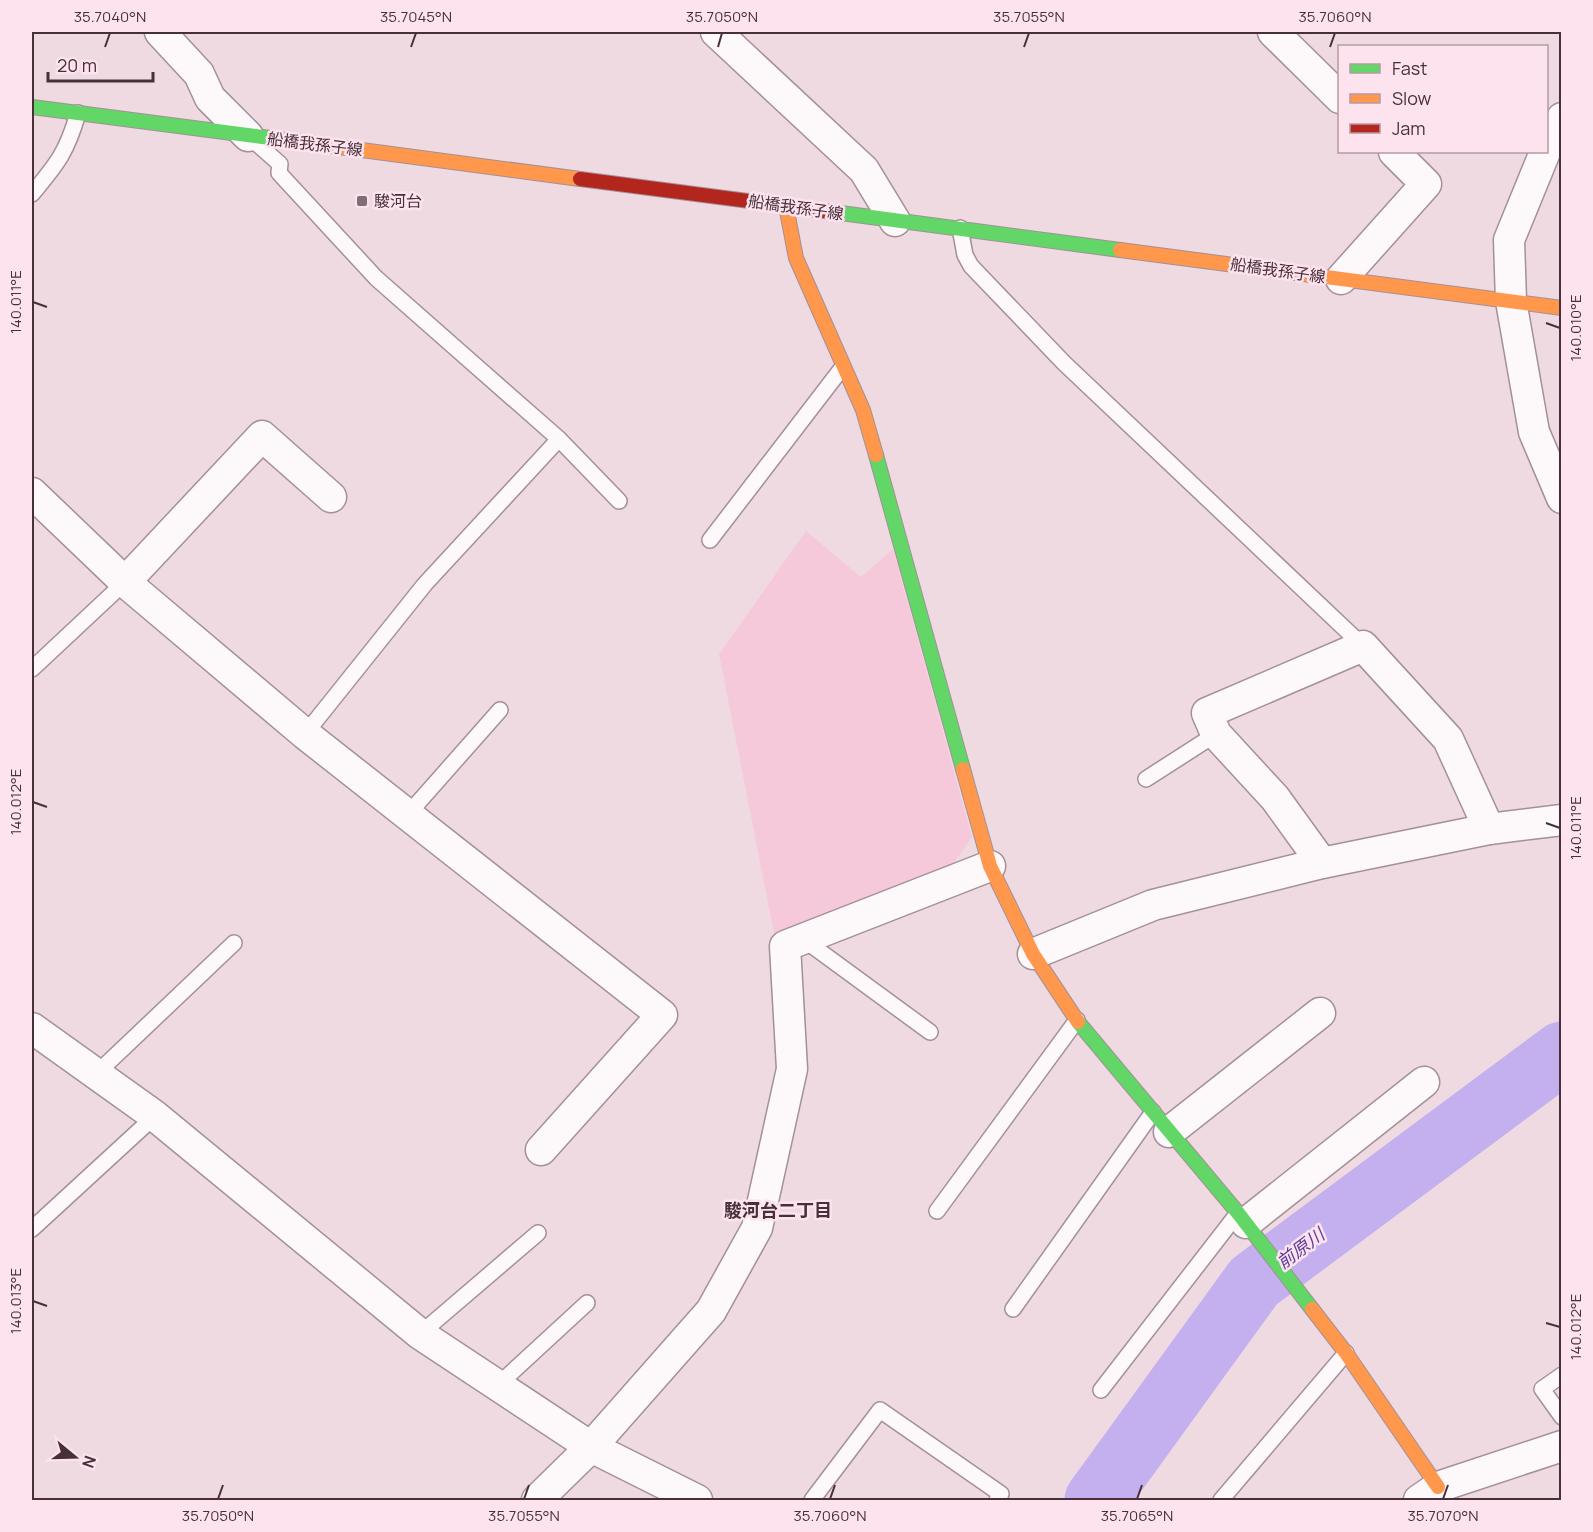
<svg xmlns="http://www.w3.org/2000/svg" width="1593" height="1532" font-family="Manrope,'Noto Sans JP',sans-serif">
<rect width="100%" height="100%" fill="#efdae2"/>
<path fill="#f6c9da" d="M806 531 861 577 893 549 972 837 954 863 774 933 719 654Z"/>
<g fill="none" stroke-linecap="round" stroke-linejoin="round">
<path stroke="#c4b0ee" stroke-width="63" d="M1096 1500 1254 1282 1562 1053"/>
<defs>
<g id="lane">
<path d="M255 142 280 164 279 173 376 278 559 439 619 501"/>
<path d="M32 194C57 164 67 152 78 113"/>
<path d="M960 228 965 255 971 266 1064 363 1363 646"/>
<path d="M710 540 842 368"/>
<path d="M32 669 125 582"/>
<path d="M305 734 425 584 559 439"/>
<path d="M1146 779 1216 734"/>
<path d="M409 813 500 710"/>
<path d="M803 939 930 1032"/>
<path d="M95 1075 234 943"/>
<path d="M937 1211 1077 1020"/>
<path d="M32 1229 155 1116"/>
<path d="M1013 1309 1153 1112"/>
<path d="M420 1334 538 1233"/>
<path d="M1562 1375 1542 1389 1562 1417"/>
<path d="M498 1385 587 1303"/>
<path d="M1101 1390 1238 1213"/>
<path d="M812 1500 880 1410 1001 1494 997 1500"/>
<path d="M1221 1500 1346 1353"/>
</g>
<g id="street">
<path d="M160 32 199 74 210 98 248 136"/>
<path d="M716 32 864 170 895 221"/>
<path d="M1273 32 1340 98"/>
<path d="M1546 149 1562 118"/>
<path d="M1545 152 1509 240 1511 301 1534 432 1562 498"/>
<path d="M1341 279 1426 184 1394 152"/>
<path d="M32 493 125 582 305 734 662 1015 541 1150"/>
<path d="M125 582 262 436 331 497"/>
<path d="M1322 863 1275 798 1216 734 1207 713 1363 646 1448 739 1489 829"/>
<path d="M1033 954 1153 905 1322 863 1489 829 1562 820"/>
<path d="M32 1028 155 1116 420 1334 591 1447 697 1500"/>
<path d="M1169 1132 1320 1013"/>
<path d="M1246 1223 1424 1082"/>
<path d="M537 1500 591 1447 711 1311 757 1228 792 1069 785 946 990 866"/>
<path d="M1419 1500 1438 1487 1562 1446"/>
</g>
<g id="fast">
<path d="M32 107 324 145"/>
<path d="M833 212 1120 250"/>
<path d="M876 455 963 769"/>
<path d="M1078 1022 1238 1213 1312 1309"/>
</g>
<g id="slow">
<path d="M324 145 580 179"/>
<path d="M786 206 796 258 863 410 876 455"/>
<path d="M1120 250 1562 308"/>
<path d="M963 769 990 866 1033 954 1078 1022"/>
<path d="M1312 1309 1346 1353 1438 1487"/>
</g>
<path id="jam" d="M580 179 833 212"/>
</defs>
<use href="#lane" stroke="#a39098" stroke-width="18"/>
<use href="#street" stroke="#a39098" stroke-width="33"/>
<use href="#fast" stroke="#a39098" stroke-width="16"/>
<use href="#slow" stroke="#a39098" stroke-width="16"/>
<use href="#jam" stroke="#a39098" stroke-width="16"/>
<use href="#lane" stroke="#fdf9fb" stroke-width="15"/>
<use href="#street" stroke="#fdf9fb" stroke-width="30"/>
<use href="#fast" stroke="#63d668" stroke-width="14"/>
<use href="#slow" stroke="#ff974d" stroke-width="14"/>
<use href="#jam" stroke="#b3261e" stroke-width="14"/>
</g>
<path fill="none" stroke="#48303a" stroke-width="2" d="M105 47 110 33M411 47 416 33M718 47 722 33M1024 47 1029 33M1330 47 1335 33M33 302 47 307M1546 323 1560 328M33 802 47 807M1546 823 1560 828M33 1301 47 1306M1546 1323 1560 1327M218 1499 223 1485M524 1499 529 1485M830 1499 835 1485M1137 1499 1142 1485M1443 1499 1448 1485"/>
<rect fill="#826c75" stroke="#fde3ed" stroke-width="2" x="356" y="195" width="12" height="12" rx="3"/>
<g text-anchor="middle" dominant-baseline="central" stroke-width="5" stroke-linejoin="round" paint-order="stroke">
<g font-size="16" fill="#48303a" stroke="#fde3ed">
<text transform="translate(315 144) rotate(7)">船橋我孫子線</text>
<text transform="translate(796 207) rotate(8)">船橋我孫子線</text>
<text transform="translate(1278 270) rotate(8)">船橋我孫子線</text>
</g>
<g font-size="16" fill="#48303a" stroke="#fde3ed" text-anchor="start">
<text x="374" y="201">駿河台</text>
</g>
<g font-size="18" font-weight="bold" fill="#48303a" stroke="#fde3ed">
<text x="778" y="1210">駿河台二丁目</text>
</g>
<g font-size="18" font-style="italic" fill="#5a3c9e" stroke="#fde3ed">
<text transform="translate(1300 1248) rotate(-37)">前原川</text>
</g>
</g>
<rect width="1593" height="1532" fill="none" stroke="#fde3ed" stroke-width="66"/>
<rect x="1338" y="45" width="210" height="108" fill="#fde3ed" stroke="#b59ba5" stroke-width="1.5"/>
<rect x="1350" y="64" width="30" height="9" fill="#63d668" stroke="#b59ba5" stroke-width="1.5"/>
<text x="1392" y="75" font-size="18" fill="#48303a">Fast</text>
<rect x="1350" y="94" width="30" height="9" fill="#ff974d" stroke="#b59ba5" stroke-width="1.5"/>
<text x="1392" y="105" font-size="18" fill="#48303a">Slow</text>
<rect x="1350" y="124" width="30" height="9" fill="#b3261e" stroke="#b59ba5" stroke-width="1.5"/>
<text x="1392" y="135" font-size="18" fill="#48303a">Jam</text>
<g transform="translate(75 1457) rotate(109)" stroke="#fde3ed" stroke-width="4.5" paint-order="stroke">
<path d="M0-4.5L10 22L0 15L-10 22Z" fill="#48303a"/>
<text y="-9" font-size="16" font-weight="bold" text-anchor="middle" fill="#48303a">N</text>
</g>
<path d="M48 72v9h105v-9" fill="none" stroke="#48303a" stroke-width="3"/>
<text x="57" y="72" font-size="18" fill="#48303a" stroke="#fde3ed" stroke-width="4.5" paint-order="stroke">20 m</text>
<rect x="33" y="33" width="1527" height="1466" fill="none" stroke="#48303a" stroke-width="2"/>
<g font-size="15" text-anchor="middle" fill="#48303a">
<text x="110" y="22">35.7040°N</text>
<text x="416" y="22">35.7045°N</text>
<text x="722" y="22">35.7050°N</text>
<text x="1029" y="22">35.7055°N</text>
<text x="1335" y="22">35.7060°N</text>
<text transform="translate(16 302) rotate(-90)" y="5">140.011°E</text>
<text transform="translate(1576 328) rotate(-90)" y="5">140.010°E</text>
<text transform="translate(16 802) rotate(-90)" y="5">140.012°E</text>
<text transform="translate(1576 828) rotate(-90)" y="5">140.011°E</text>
<text transform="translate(16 1301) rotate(-90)" y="5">140.013°E</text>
<text transform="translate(1576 1327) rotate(-90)" y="5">140.012°E</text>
<text x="218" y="1521">35.7050°N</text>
<text x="524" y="1521">35.7055°N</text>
<text x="830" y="1521">35.7060°N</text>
<text x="1137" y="1521">35.7065°N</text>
<text x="1443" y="1521">35.7070°N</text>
</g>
</svg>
